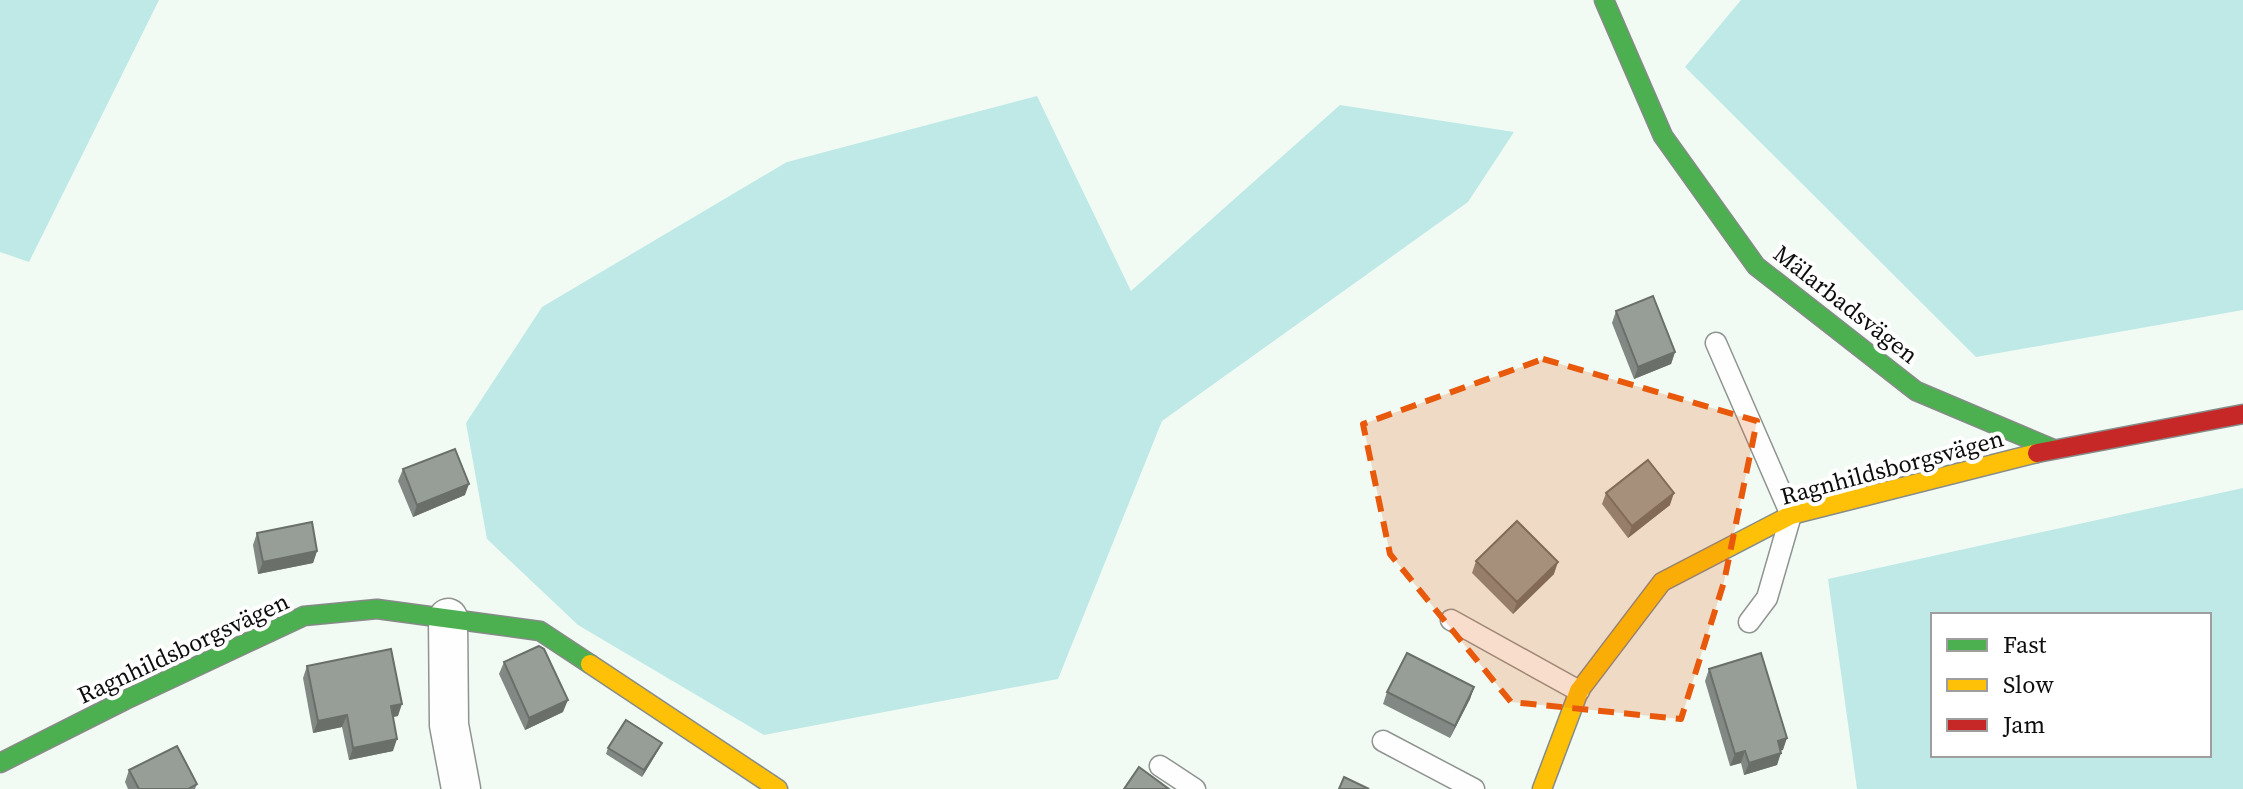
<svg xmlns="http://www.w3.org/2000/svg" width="2243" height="789" font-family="'Source Serif 4',serif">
<rect width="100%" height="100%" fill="#f1fbf4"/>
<g fill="#bfe9e6" fill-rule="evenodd">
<path d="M0 0H159L29 262 0 252Z"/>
<path d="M1741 0H2243V310L1976 357 1685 67Z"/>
<path d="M1037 96 1131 291 1340 105 1514 132 1468 202 1162 421 1058 679 764 735 578 625 487 539 466 423 542 307 787 162Z"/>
<path d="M2243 488V789H1857L1828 579ZM1933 615H2209V755H1933Z"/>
</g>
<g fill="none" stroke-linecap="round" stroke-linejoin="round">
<defs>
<g id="lane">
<path d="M1716 343 1791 515 1767 598 1749 622"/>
<path d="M1451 620 1579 691"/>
<path d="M1383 741 1474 789"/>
<path d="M1160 766 1195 789"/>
</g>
<path id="street" d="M448 618 449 725 461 789"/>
<g id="fast">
<path d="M1604 0 1663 136 1756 266 1916 391 2053 449"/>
<path d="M0 763 125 700 304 616 377 609 540 631 590 664"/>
</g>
<g id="slow">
<path d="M590 664 778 789"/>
<path d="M1542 789 1579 691 1662 582 1791 515 2037 453"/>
</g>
<path id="jam" d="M2037 453 2243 414"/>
</defs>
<use href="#lane" stroke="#909491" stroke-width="23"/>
<use href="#street" stroke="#909491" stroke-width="41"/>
<use href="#fast" stroke="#868b88" stroke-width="21"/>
<use href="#slow" stroke="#868b88" stroke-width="21"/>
<use href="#jam" stroke="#868b88" stroke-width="21"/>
<use href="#lane" stroke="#fdfefd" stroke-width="20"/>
<use href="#street" stroke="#fdfefd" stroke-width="38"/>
<use href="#fast" stroke="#4caf50" stroke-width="18"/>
<use href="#slow" stroke="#ffc107" stroke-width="18"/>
<use href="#jam" stroke="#c62828" stroke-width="18"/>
</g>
<g fill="#828883">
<path d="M1616 311 1675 352 1671 364 1634 379 1612 323Z"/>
<path d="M403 469 465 495 413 517 398 481Z"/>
<path d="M1606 493 1670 505 1628 538 1602 504Z"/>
<path d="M257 533 317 551 313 563 258 574 253 545Z"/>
<path d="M1476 561 1554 574 1513 614 1472 573Z"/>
<path d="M504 662 563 712 525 730 499 674Z"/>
<path d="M307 666 398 716 393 717V751L349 760 342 727 313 733 303 678Z"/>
<path d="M1709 669 1783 750H1781L1777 765 1744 775 1741 763 1730 766 1705 681Z"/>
<path d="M1474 687 1470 699 1450 738 1383 704 1387 692Z"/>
<path d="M662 743 659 749 642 777 606 754 608 748Z"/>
<path d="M129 770 197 784 195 789H128L125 782Z"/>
</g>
<g fill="#6a6f6a">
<path d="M1675 352 1671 364 1634 379 1638 367Z"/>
<path d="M469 484 465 495 413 517 417 505Z"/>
<path d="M1674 493 1670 505 1628 538 1632 526Z"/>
<path d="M317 551 313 563 258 574 263 562Z"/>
<path d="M1558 562 1554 574 1513 614 1517 602Z"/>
<path d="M1474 687 1470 699 1450 738 1455 726Z"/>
<path d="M568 700 563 712 525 730 529 718Z"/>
<path d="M402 704 398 716 386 718 391 706Z"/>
<path d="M347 715 342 727 313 733 318 721Z"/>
<path d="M1787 738 1783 750 1774 753 1778 741Z"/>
<path d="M397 739 393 751 349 760 353 748Z"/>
<path d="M662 743 659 749 642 777 644 770Z"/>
<path d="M1745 751 1741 763 1730 766 1735 754Z"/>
<path d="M1781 753 1777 765 1744 775 1749 763Z"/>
</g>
<g fill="#979e98" stroke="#6a6f6a" stroke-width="2">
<path d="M1653 296 1675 352 1638 367 1616 311Z"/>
<path d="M455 449 469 484 417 505 403 469Z"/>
<path d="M1648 460 1674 493 1632 526 1606 493Z"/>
<path d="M1517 521 1558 562 1517 602 1476 561Z"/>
<path d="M312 522 317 551 263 562 257 533Z"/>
<path d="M539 646 544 649 568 700 529 718 504 662Z"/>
<path d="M391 649 402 704 391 706 397 739 353 748 347 715 318 721 307 666Z"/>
<path d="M1407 653 1474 687 1455 726 1387 692Z"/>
<path d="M1761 653 1787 738 1778 741 1781 753 1749 763 1745 751 1735 754 1709 669Z"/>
<path d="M626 720 662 743 644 770 608 748Z"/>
<path d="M177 746 197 784 188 789H139L129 770Z"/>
<path d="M1139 767 1169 789H1124Z"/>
<path d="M1344 777 1369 789H1339Z"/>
</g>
<path fill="#e8590c" fill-opacity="0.2" stroke="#e8590c" stroke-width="6" stroke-dasharray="16 10" stroke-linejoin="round" d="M1543 359 1757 421 1724 582 1681 719 1511 702 1390 554 1363 424Z"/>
<g text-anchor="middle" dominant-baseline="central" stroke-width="8" stroke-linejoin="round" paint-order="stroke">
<g font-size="24" fill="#0d0d0d" stroke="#fff">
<text transform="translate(1846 304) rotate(38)">Mälarbadsvägen</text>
<text transform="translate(1892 467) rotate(-15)">Ragnhildsborgsvägen</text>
<text transform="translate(183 648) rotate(-25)">Ragnhildsborgsvägen</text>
</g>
</g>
<rect x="1931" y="613" width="280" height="144" fill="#ffffff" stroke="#9e9e9e" stroke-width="2"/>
<rect x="1947" y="639" width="40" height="12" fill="#4caf50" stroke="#9e9e9e" stroke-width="2"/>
<text x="2003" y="653" font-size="24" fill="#0d0d0d">Fast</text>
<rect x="1947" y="679" width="40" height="12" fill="#ffc107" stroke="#9e9e9e" stroke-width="2"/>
<text x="2003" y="693" font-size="24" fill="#0d0d0d">Slow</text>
<rect x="1947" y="719" width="40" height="12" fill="#c62828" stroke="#9e9e9e" stroke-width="2"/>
<text x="2003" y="733" font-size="24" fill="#0d0d0d">Jam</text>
</svg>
